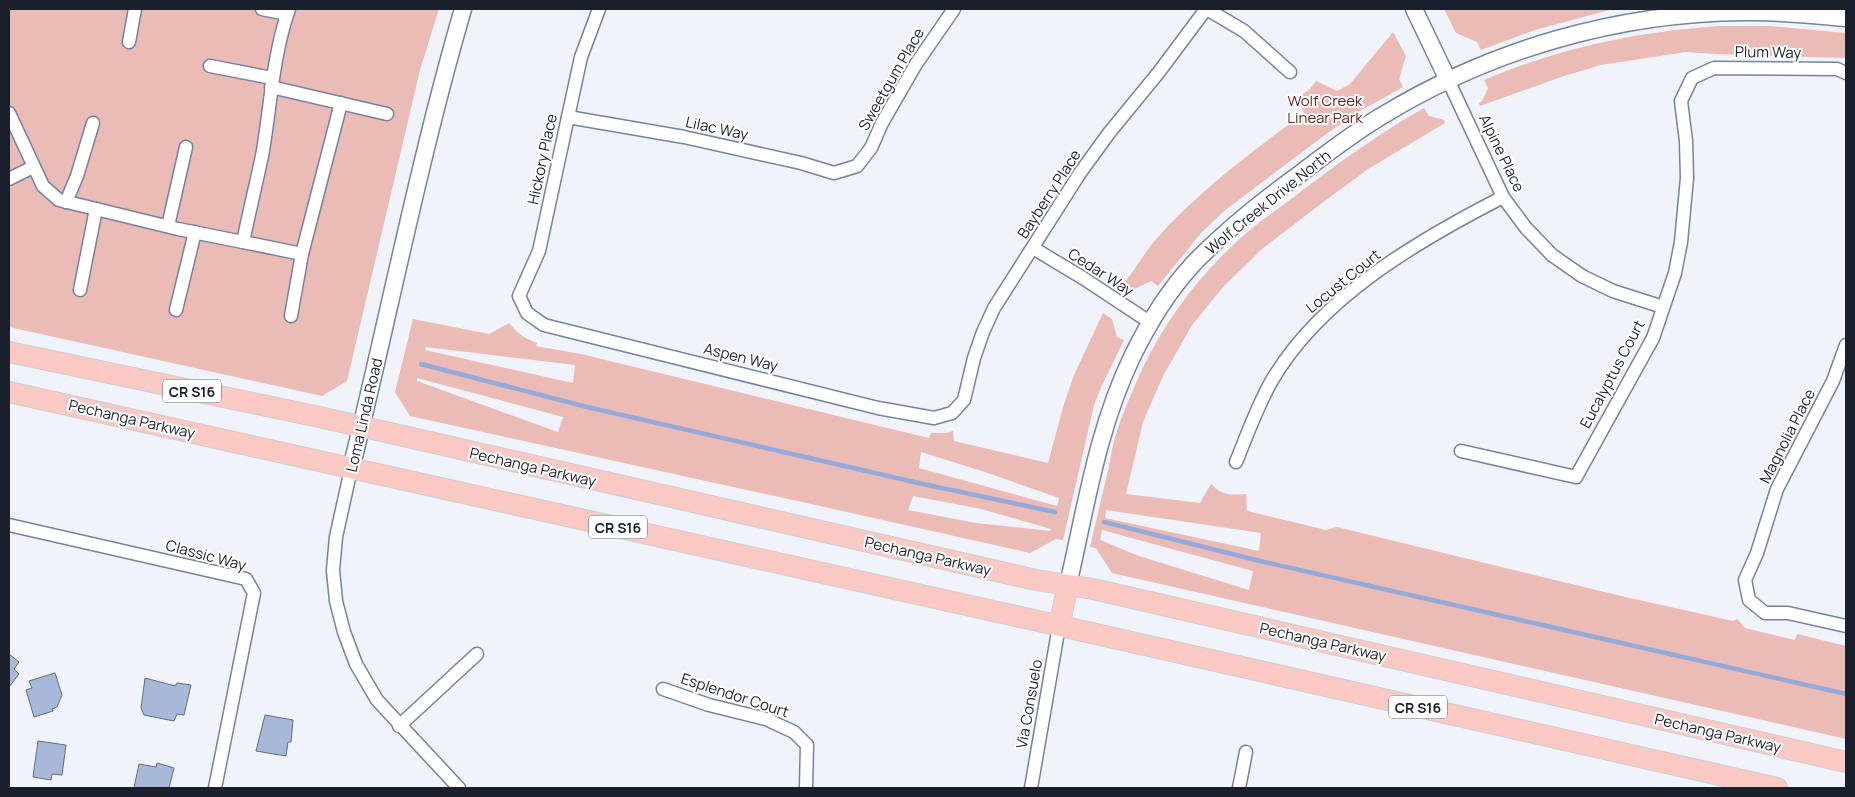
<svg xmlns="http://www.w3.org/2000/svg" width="1855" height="797" font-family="Manrope,sans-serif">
<rect width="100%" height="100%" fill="#f0f3fa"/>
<g fill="#ebbbb5" fill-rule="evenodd">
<path d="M9 9H439L420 70 347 381 322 396 9 327Z"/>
<path d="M1444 9H1613L1535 30 1481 50 1477 42 1456 33Z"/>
<path d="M1718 26H1769L1846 33V58L1716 54 1686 52 1601 65 1564 76 1480 106 1479 103 1482 101 1488 88 1484 80C1540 56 1601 40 1661 32 1680 29 1699 28 1718 26Z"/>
<path d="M1393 32 1406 56 1399 79 1403 87 1360 111 1326 134 1224 211 1201 233 1158 286 1151 281 1133 290 1124 283C1136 269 1145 251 1158 237 1200 190 1253 151 1304 113L1297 98 1310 89 1316 81 1337 91 1350 84Z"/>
<path d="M1424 108 1429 116 1444 120 1445 123 1368 169 1322 203 1263 248 1223 287 1192 325 1163 376 1143 422 1126 494 1200 503 1211 484C1223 496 1230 495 1246 494L1247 511 1326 530 1337 527 1621 596 1733 621 1737 619 1745 628 1795 640 1797 634 1846 646V739L1112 573 1096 548 1090 547 1110 462C1113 437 1123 413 1133 390 1160 325 1202 269 1256 225 1270 214 1285 204 1299 193 1340 162 1378 134 1424 108ZM1106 510 1261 533 1259 551 1105 518ZM1102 530 1253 571 1249 590 1139 556 1100 540Z"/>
<path d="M1103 313 1112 319 1117 337 1124 340 1102 385 1094 405 1063 540 1056 539 1030 553 802 502 410 416 395 392 413 319 489 334 509 323C517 333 525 339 537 343L536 346 581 354 929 438 931 433H947L953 431 954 441 1048 463 1064 404 1074 375ZM426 347 575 365 573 383 425 350ZM417 378 563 417 558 432 417 381ZM921 452 985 472 1059 498 1057 506 919 468ZM913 496 981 509 1051 529 1050 531 976 523 908 510Z"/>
</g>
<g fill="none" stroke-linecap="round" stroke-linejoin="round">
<g stroke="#94aada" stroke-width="4.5">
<path d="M421 364 587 407 923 484 1055 512"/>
<path d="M1104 522 1260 561 1846 694"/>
</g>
</g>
<g fill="#a8b8d8" stroke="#606e8b">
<path d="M9 654 19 662 14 669 19 674 9 687Z"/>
<path d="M55 673 62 695 57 707 52 709 53 711 34 717 26 690 32 688 29 681Z"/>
<path d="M145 678 175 686 177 683 191 685 184 715 177 714 174 721 144 715 141 708Z"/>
<path d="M265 715 293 720 291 742H288L286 756 256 751Z"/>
<path d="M38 741 66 745 62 775 52 774 51 780 33 777Z"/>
<path d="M157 763 174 768 169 788H134L139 764 156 767Z"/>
</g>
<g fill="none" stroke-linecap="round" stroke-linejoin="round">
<defs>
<g id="minor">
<path d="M262 9 287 14"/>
<path d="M599 9 581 57 539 251 519 296 527 313 544 325 878 408 934 418 952 413 964 400 974 358 983 332 994 308 1080 173 1109 133 1159 72 1206 9"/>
<path d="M1207 9 1244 31 1290 72"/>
<path d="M129 42 135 9"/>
<path d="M210 66 272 78"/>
<path d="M1448 80 1503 197 1526 228 1552 255 1582 276 1613 291 1663 307"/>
<path d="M271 87 387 114"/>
<path d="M9 113 43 186 59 200 178 229 243 242C249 213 256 184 262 156 271 106 272 58 289 9"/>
<path d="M568 117 684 137 801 163 834 173 857 166 871 148 882 123 916 64 954 9"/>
<path d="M9 179 33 167"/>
<path d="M66 202 77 176 93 123"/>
<path d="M168 226 186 147"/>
<path d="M243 242 302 254 341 103"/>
<path d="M1033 248 1083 278 1151 323"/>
<path d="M80 290 96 209"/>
<path d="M176 310 195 232"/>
<path d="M291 316 302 254"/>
<path d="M1846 345 1833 381 1777 489 1757 553 1745 580 1749 600 1765 613H1788L1846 626"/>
<path d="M1461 451 1576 477 1653 338 1675 273 1681 242 1687 178 1686 141 1681 101 1692 78 1714 68 1837 69 1846 73"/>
<path d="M1236 462C1247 435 1257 407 1271 382 1320 297 1419 240 1503 197"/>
<path d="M351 469 336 537 333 570 336 601 344 632 356 664 377 700 459 788"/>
<path d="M9 525 246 579 254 593 215 788"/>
<path d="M663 689 709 705 766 719 794 732 807 745 806 788"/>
<path d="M399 726 477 654"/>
<path d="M1031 788 1059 626"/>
<path d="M1239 788 1246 752"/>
</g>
<g id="tertiary">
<path d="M1414 9 1448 80"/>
<path d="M351 469C389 315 419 160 463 9"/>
<path d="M1068 585C1086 507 1097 430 1132 357 1148 324 1169 290 1194 263 1225 231 1261 202 1297 176 1326 154 1354 132 1385 114 1493 49 1618 13 1744 12 1778 11 1812 15 1846 18"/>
</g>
<g id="primary">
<path d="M9 352 324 418 1036 580 1093 589 1846 762"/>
<path d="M9 392 1025 618 1777 788"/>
<path d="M1059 626 1068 585"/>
</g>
</defs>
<use href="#minor" stroke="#7583a2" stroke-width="15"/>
<use href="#tertiary" stroke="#7583a2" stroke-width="19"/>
<use href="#primary" stroke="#ccced0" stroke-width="22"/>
<use href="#minor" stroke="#fff" stroke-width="12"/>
<use href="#tertiary" stroke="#fff" stroke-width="16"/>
<use href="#primary" stroke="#fbc9c4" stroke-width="20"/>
</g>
<g text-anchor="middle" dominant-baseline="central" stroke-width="4" stroke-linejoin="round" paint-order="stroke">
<g fill="#fff" stroke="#5e626b" stroke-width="1">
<rect x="163" y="379.5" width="58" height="23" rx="4"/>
<rect x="589" y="515.5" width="58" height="23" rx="4"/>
<rect x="1389" y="695.5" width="58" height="23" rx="4"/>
</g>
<g font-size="14" font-weight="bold" fill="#191f2b">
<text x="192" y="391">CR S16</text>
<text x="618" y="527">CR S16</text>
<text x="1418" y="707">CR S16</text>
</g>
<g font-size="15" fill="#191f2b" stroke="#fff">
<text transform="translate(1768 52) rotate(1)">Plum Way</text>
<text transform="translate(891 79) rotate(-60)">Sweetgum Place</text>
<text transform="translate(717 128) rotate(12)">Lilac Way</text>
<text transform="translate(1502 153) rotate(64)">Alpine Place</text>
<text transform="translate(542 159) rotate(-78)">Hickory Place</text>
<text transform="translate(1049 194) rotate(-57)">Bayberry Place</text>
<text transform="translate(1268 202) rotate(-39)">Wolf Creek Drive North</text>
<text transform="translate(1101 272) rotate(33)">Cedar Way</text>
<text transform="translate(1343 281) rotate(-39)">Locust Court</text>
<text transform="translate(741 357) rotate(14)">Aspen Way</text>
<text transform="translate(1612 374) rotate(-62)">Eucalyptus Court</text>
<text transform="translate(364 415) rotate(-77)">Loma Linda Road</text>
<text transform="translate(132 419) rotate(13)">Pechanga Parkway</text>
<text transform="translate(1787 436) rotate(-63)">Magnolia Place</text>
<text transform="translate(533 467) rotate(13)">Pechanga Parkway</text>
<text transform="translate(206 555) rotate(15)">Classic Way</text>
<text transform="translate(928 556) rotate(13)">Pechanga Parkway</text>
<text transform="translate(1323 642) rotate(13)">Pechanga Parkway</text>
<text transform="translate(735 695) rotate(18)">Esplendor Court</text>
<text transform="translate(1029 704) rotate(-80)">Via Consuelo</text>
<text transform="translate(1718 733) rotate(13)">Pechanga Parkway</text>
</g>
<g font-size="15" fill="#6b221f" stroke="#fff">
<text x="1325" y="100">Wolf Creek<tspan x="1325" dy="17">Linear Park</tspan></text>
</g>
</g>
<rect width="1855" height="797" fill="none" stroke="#191f2b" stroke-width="20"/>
</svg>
